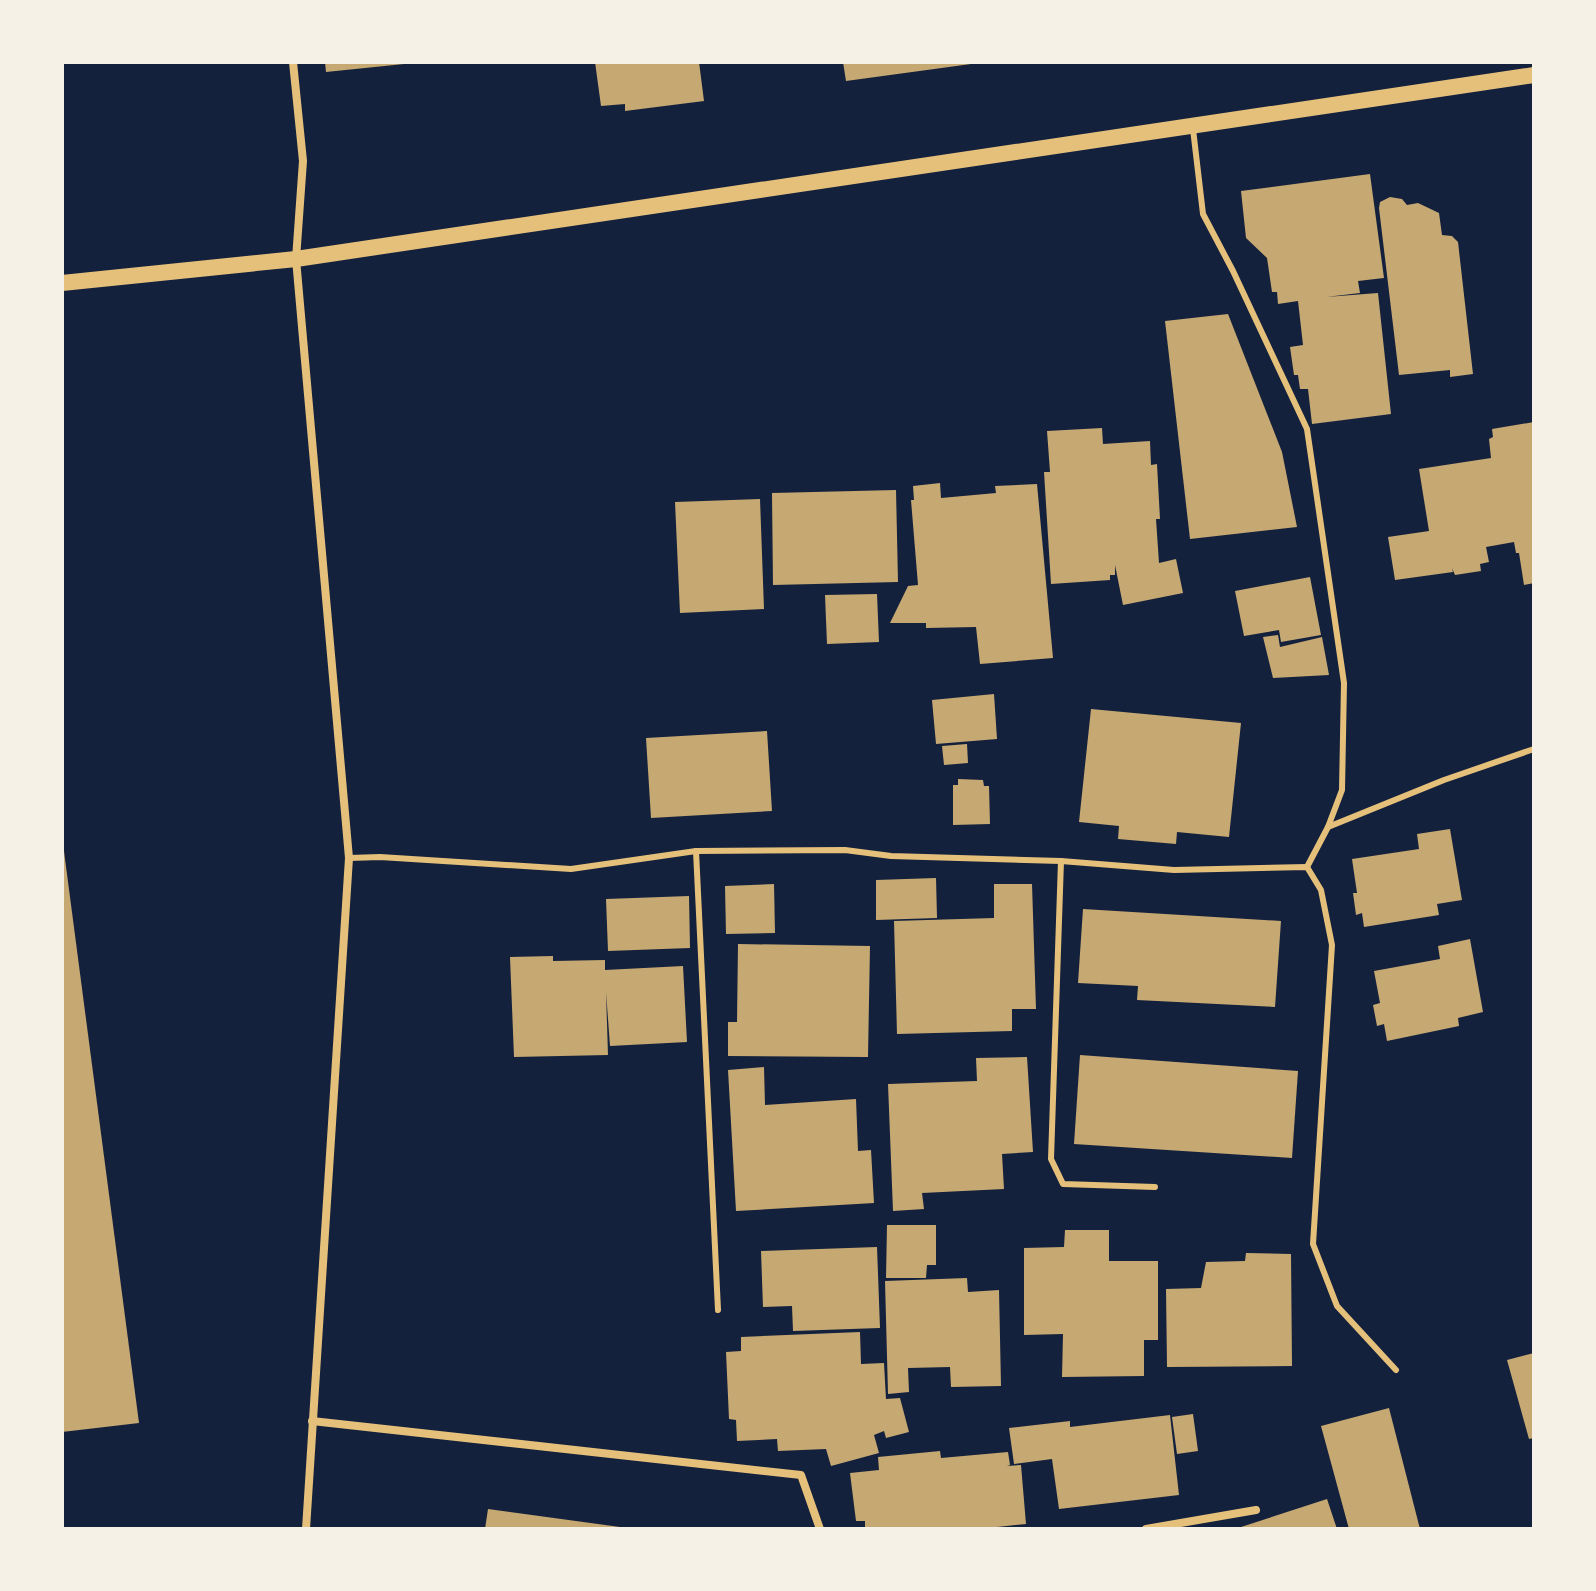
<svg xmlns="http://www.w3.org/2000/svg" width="1596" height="1591" font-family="'Fira Sans',sans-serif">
<rect width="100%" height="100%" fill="#14213d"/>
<g fill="#c6a872">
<path d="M325 62H404V64L326 72Z"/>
<path d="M595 62H699L704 101 625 111V104L601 106Z"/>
<path d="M843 62H971V64L846 81Z"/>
<path d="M1370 174 1384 278 1358 281 1360 293 1326 297 1378 293 1391 414 1312 424 1308 389H1300L1298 375H1294L1290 347 1303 345 1298 301 1278 304 1277 292H1272L1267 258 1246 238 1241 191Z"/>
<path d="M1390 197 1402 199 1407 205 1418 203 1439 213 1442 235 1452 236 1458 242 1473 374 1450 377V370L1399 375 1379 208 1380 202Z"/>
<path d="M1228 314 1282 452 1297 527 1190 539 1165 321Z"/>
<path d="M1534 422V583L1524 585 1519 553H1516L1514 542 1486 547 1489 562 1480 564 1481 571 1455 575 1452 568 1453 572 1395 580 1388 537 1429 531 1419 469 1491 458 1489 439 1493 437 1492 429Z"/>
<path d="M1102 428 1103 444 1150 441 1151 465 1157 464 1160 519H1156L1159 563 1176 559 1183 593 1123 605 1115 565V575H1110V580L1051 584 1044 472H1050L1047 431Z"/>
<path d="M940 483 941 498 996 493 995 486 1037 484 1053 658 980 664 976 627 926 628V623H890L908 586 918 585 911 500H914L913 486Z"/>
<path d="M896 490 898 582 773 585 772 493Z"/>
<path d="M760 499 764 609 680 613 675 502Z"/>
<path d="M1310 577 1321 635 1281 642 1279 630 1244 636 1235 591Z"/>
<path d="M877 594 879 642 827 644 825 595Z"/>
<path d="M1278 635 1280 647 1322 637 1329 675 1273 678 1263 637Z"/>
<path d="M994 694 997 739 936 744 932 700Z"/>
<path d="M1091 709 1241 723 1229 837 1177 832 1176 844 1118 839 1119 826 1079 822Z"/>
<path d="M767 731 772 811 651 818 646 738Z"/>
<path d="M967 744 968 763 944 765 942 746Z"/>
<path d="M958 779 983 780 984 786H989L990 824 953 825V785H958Z"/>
<path d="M1450 829 1462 900 1437 904 1439 915 1364 927 1362 913 1356 915 1353 893H1357L1352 859 1419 849 1417 834Z"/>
<path d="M62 836 139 1423 62 1432Z"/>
<path d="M936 878 937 918 876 920V880Z"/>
<path d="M774 884 775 933 726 934 725 886Z"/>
<path d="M994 884H1032L1036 1009H1012V1031L897 1034 894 921 994 918Z"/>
<path d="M689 896 690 948 608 951 606 899Z"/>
<path d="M1083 909 1281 921 1275 1007 1137 1000 1138 986 1078 983Z"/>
<path d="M1470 939 1483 1012 1458 1018 1459 1026 1387 1041 1384 1024 1377 1026 1373 1005 1380 1003 1374 971 1440 959 1438 946Z"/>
<path d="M738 944 870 946 868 1057 728 1056V1022H737Z"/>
<path d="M553 956V961L605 960V970L683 966 687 1042 610 1046 606 992 608 1055 514 1057 510 957Z"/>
<path d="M1080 1055 1298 1071 1292 1158 1074 1144Z"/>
<path d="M1027 1057 1033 1152 1002 1154 1004 1189 922 1193 924 1209 893 1211 888 1084 977 1081 976 1058Z"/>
<path d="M764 1067 765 1105 856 1099 858 1151 871 1150 874 1203 736 1211 728 1070Z"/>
<path d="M887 1225H936V1265H927L926 1278H886Z"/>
<path d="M1065 1230H1109V1261H1158V1340H1144V1376L1062 1377 1063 1334 1024 1335V1248L1064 1247Z"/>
<path d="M877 1247 880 1328 793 1331 792 1306 763 1307 761 1251Z"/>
<path d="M1246 1253 1291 1254 1292 1366 1167 1367 1166 1289 1201 1288 1206 1262 1245 1261Z"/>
<path d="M967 1278 968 1292 999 1290 1001 1386 951 1387 950 1367 908 1368 909 1392 888 1394 885 1281Z"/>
<path d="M860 1332 861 1364 884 1363 886 1399 900 1398 909 1432 886 1438 884 1431 874 1435 879 1453 831 1466 826 1449 778 1451 777 1439 737 1441 736 1420 729 1419 726 1352 741 1351V1337Z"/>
<path d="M1534 1353V1438L1529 1439 1507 1360Z"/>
<path d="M1389 1408 1420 1529H1349L1321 1426Z"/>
<path d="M1193 1414 1198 1451 1177 1454 1172 1417Z"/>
<path d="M1170 1415 1179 1495 1059 1509 1052 1459 1014 1464 1009 1428 1070 1421V1427Z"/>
<path d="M940 1451 941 1458 1008 1452 1010 1465 1007 1466 1021 1465 1026 1524 978 1529H865V1521H856L850 1473 879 1470 878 1457Z"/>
<path d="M1327 1499 1337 1529H1238V1528Z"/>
<path d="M488 1509 620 1527V1529H485Z"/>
</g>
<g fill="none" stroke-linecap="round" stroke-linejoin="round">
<g stroke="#e5c07b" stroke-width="6">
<path d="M1193 129 1203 214 1233 271 1307 429 1344 683 1342 790 1328 827 1307 867"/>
<path d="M1328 827 1444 780 1534 749"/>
<path d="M696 851 718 1310"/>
<path d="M349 858 380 857 571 869 696 851 845 850 891 856 1061 861"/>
<path d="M1155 1187 1063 1184 1051 1159 1061 861 1174 870 1307 867 1321 890 1332 945 1313 1244 1337 1306 1396 1370"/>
</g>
<g stroke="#e5c07b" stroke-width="8">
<path d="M293 62 303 161 296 259 349 858 306 1529"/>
<path d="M312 1421 801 1475 820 1529"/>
<path d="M1146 1529 1256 1510"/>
</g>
<path stroke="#e5c07b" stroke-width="16" d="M62 283 296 259 1534 75"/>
</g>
<rect width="1596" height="1591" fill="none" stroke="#f6f1e7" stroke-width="128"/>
</svg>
